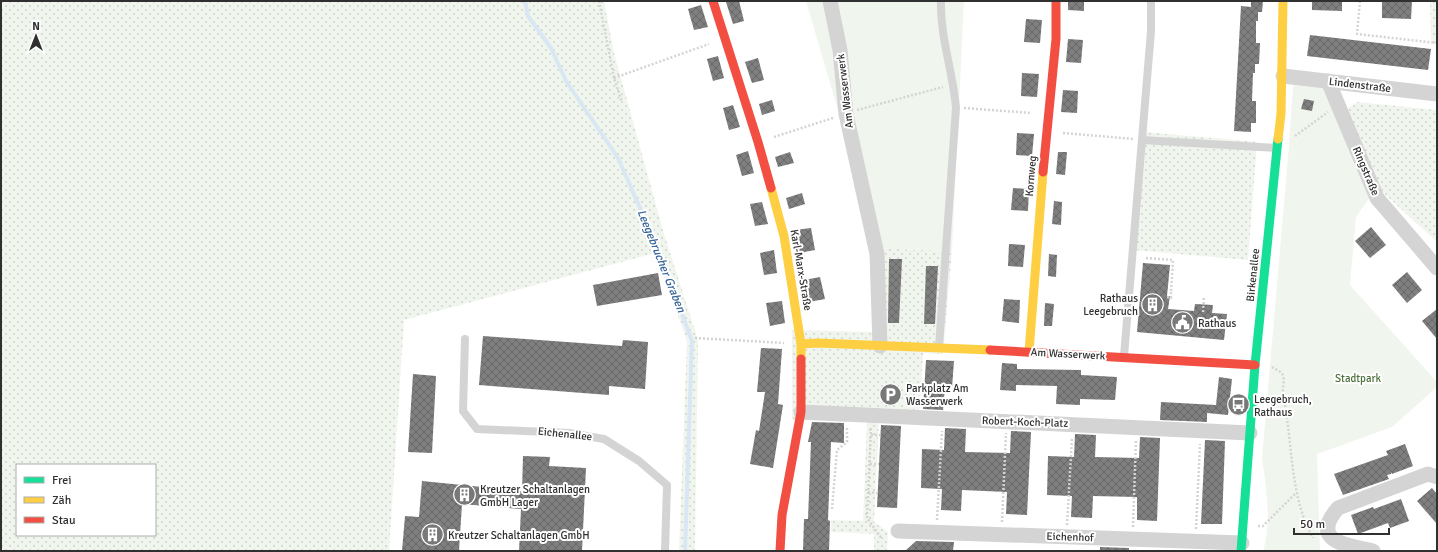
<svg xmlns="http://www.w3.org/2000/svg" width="1438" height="552" font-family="Signika,sans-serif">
<defs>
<pattern id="grass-dots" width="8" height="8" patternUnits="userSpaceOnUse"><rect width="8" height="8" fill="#f0f6ed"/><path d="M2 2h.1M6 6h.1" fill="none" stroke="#ced3cc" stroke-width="1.8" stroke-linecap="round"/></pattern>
<pattern id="building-cross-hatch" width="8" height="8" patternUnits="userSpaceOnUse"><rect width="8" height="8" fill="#7f7f7f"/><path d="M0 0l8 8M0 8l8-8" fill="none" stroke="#686868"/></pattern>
</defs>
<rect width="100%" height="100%" fill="#fff"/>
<g fill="url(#grass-dots)" fill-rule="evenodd">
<path d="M1 1H604L614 53 664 234 698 340 695 551H679L687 341 655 253 404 320 389 551H1ZM17 465H155V535H17Z"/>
<path d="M1430 1H1437V45L1431 44Z"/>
<path d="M1357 102 1437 110V242L1377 187 1346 110Z"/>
<path d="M1145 132 1257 142 1248 260 1133 250Z"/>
<path d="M869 248 952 251 943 354 923 353 919 423 879 420 874 522 888 532 887 551H874V534L831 532V520L863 521 867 422 792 420V330L874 332 873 287Z"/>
</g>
<g fill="#f0f6ed">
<path d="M806 1H964L952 251 869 248 839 114Z"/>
<path d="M1293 85 1339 90 1377 187 1356 217 1350 285 1437 382V387L1392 427 1317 454 1320 551H1263C1272 523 1266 486 1262 458L1289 145Z"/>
</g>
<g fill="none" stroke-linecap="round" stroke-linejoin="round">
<path stroke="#d9e6f4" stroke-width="4" d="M525 1 528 16 551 48 566 81 618 158 658 249 692 341 685 551"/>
</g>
<g fill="url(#building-cross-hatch)">
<path d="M730 1H739L744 21 733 24 726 2Z"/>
<path d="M1068 1H1084V11L1068 10Z"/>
<path d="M1251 1H1263L1262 12H1258V21H1256V43H1260L1259 64H1255V73H1253L1252 101H1256V123H1251V132L1234 131 1241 6 1251 7Z"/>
<path d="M1312 1H1342V11L1312 10Z"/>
<path d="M1382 1H1412L1411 19 1382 18Z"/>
<path d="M701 5 708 27 694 30 688 9Z"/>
<path d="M1026 19 1042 20 1040 43 1024 42Z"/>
<path d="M1310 35 1431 49 1428 70 1307 56Z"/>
<path d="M1068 39 1083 40 1081 63 1066 62Z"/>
<path d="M718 56 724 78 713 81 707 59Z"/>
<path d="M758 58 764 80 752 83 745 62Z"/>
<path d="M1022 73 1039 74 1037 97 1021 96Z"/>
<path d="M1063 90 1078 91 1077 113 1061 112Z"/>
<path d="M1304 99 1314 101 1312 111 1301 109Z"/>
<path d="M772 100 775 111 762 115 759 104Z"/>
<path d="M733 105 740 127 729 130 723 108Z"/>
<path d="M1017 133 1034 134 1032 156 1016 155Z"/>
<path d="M748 151 754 173 742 176 736 155Z"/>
<path d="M790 152 794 163 778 167 775 157Z"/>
<path d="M1058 152H1067L1065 175 1056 174Z"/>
<path d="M1013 188 1029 189 1028 211 1011 210Z"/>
<path d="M802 193 805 204 789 209 786 198Z"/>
<path d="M1054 201 1062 202 1061 225 1052 224Z"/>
<path d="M762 202 768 224 755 226 750 204Z"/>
<path d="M1371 227 1386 245 1370 258 1355 241Z"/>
<path d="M811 228 815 250 799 253 795 230Z"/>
<path d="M1009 244 1025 245 1023 267 1008 266Z"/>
<path d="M774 250 777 273 764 275 760 253Z"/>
<path d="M1049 254 1057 255 1056 277 1048 276Z"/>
<path d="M889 259H902L899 323H888Z"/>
<path d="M1143 263 1170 265 1167 296H1170L1168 309 1194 311 1195 304 1213 305 1212 313 1227 314 1224 340 1137 332Z"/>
<path d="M926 266H938L935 324H924Z"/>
<path d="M1407 272 1422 290 1407 303 1392 285Z"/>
<path d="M658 273 662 295 597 306 593 285Z"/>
<path d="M820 277 825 299 809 302 804 280Z"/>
<path d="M1004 299 1020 300 1019 323 1002 321Z"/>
<path d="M782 301 785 323 770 326 766 303Z"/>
<path d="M1045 303 1054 304 1052 326H1044Z"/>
<path d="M1437 309V339L1422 321Z"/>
<path d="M483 336 622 346 623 340 648 342 645 389 609 386V395L479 385Z"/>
<path d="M761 348 782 349 778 404 783 405 773 468 750 464 756 430 759 431 765 392H757Z"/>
<path d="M926 360 954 361 952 388 945 387 943 410 923 409Z"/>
<path d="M1002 363 1017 364V369L1081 370V375L1117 377 1115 400 1080 399V405L1056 404 1057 386 1016 385V391L1000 390Z"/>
<path d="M413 374 436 376 432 453 408 452Z"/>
<path d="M1219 377 1232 379 1228 415 1207 413V422L1160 420 1161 402 1216 405Z"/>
<path d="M812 422 844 423V443L831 442 828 520 830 521 829 551H803L804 519H808L811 442H808Z"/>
<path d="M881 425 901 426 897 508 877 507Z"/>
<path d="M945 428 966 429 965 452 1010 453 1011 431 1031 432 1027 515 1006 514 1007 492 962 490 961 511 941 510 942 489 921 488 922 449 944 450Z"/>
<path d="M1075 434 1096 435 1095 457 1139 458 1140 437 1160 438 1157 521 1137 520V497L1093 496 1092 518 1071 517 1072 496 1047 495 1048 456 1074 457Z"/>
<path d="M1205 440 1225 441 1222 524H1201Z"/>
<path d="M1405 444 1413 466 1392 474 1391 472V474L1387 475 1389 479 1343 495 1334 474 1388 455 1386 451Z"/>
<path d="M523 456 550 457 549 466 586 468 582 551H519L521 509 462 504 459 551H402L405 516 419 517 422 481 522 491Z"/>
<path d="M1432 488 1437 494V524L1417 501Z"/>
<path d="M1401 499 1409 521 1390 528 1388 523 1358 534 1351 515 1373 507 1374 509Z"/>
<path d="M916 541 954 542 953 551H905Z"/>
<path d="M1100 547 1129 548V551H1100Z"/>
</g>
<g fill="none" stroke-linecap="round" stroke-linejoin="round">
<g stroke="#d4d4d4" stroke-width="2.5" stroke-dasharray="2 2" stroke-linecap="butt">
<path d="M599 1 614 78 622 102"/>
<path d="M1360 1 1357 34 1437 43"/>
<path d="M614 78 709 44"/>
<path d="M964 108 1031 113"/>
<path d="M857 110 943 87"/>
<path d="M1063 133 1134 139"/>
<path d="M1295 136 1328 112"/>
<path d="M774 137 833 118"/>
<path d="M1146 258 1173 260 1171 293"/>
<path d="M1167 297 1171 298V293H1173"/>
<path d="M1203 312 1204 296"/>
<path d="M695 338 784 343"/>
<path d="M1272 367C1276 370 1282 371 1283 376 1285 382 1282 388 1283 394 1293 442 1289 495 1313 538"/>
<path d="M871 428 867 518 882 539"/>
<path d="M871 435H880"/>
<path d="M870 464H879"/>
<path d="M868 492 877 493"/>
<path d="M832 509 837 450 847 442V427"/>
<path d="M937 520 942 431"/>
<path d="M1002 522 1006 433"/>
<path d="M1067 525 1072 438"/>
<path d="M1258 526H1263L1296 493"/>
<path d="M1133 527 1136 440"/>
<path d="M1196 529 1200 444"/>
</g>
<g stroke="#d4d4d4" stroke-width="8">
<path d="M1142 140 1277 148"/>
<path d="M465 339 463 411 477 429 569 433 604 439 639 461 667 485 665 551"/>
<path d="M939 347 956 108C953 72 940 37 941 1"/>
<path d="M1124 356 1151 31V1"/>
</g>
<g stroke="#d4d4d4" stroke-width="15">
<path d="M830 1 840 50 846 114 877 254 880 346"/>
<path d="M1283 76 1437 94"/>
<path d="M1328 81 1377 198 1437 268"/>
<path d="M801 412 1250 433"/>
<path d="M898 531 1242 543"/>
<path d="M1373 551C1347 545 1309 542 1338 508L1428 474 1437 477"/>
</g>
<path stroke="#16e098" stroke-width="9" d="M1241 551 1255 365 1278 139"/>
<g stroke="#ffcf43" stroke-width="9">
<path d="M1278 139 1281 114 1283 1"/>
<path d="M771 188 784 236 801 344V359"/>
<path d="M801 344 818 343 990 350"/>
<path d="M1029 352 1043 172"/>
</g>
<g stroke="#f24e42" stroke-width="9">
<path d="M713 1 758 142 771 188"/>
<path d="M1043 172 1056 39V1"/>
<path d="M990 350 1255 365"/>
<path d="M780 551 782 515 801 412V359"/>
</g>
</g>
<defs>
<symbol id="building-disc" viewBox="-11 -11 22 22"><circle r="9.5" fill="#787878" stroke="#fff"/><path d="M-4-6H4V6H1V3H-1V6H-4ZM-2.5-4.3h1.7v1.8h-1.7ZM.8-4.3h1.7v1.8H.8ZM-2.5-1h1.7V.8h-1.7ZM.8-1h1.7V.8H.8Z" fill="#fff"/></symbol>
<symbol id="civic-disc" viewBox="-11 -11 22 22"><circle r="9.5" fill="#787878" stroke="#fff"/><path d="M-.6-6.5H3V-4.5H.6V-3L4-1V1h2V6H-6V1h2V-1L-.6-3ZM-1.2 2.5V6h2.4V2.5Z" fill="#fff"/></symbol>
<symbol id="parking-disc" viewBox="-11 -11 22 22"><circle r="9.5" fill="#787878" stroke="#fff"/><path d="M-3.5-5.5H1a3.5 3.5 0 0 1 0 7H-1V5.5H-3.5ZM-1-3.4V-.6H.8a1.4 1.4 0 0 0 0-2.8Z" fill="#fff"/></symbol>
<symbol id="bus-disc" viewBox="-11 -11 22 22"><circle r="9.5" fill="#787878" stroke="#fff"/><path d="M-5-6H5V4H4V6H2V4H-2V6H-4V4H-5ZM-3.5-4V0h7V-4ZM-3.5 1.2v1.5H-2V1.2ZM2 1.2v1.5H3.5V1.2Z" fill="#fff"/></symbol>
</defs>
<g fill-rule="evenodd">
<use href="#building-disc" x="1140" y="292" width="25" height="25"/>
<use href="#civic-disc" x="1170" y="310" width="25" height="25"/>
<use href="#parking-disc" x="878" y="382" width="25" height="25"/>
<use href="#bus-disc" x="1226" y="392" width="25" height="25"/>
<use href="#building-disc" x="452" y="482" width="25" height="25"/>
<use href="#building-disc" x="420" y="522" width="25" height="25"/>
</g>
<g text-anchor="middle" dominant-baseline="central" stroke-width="4" stroke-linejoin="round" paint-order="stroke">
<g font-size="11" fill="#303030" stroke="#fff">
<text transform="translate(1360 85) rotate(7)">Lindenstraße</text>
<text transform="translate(845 91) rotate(-97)">Am Wasserwerk</text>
<text transform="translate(1366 171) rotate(67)">Ringstraße</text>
<text transform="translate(1031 176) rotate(-85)">Kornweg</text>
<text transform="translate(801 270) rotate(80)">Karl-Marx-Straße</text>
<text transform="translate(1253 275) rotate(-84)">Birkenallee</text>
<text transform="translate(1068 354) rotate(3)">Am Wasserwerk</text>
<text transform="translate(1025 422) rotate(2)">Robert-Koch-Platz</text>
<text transform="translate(565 434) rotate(6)">Eichenallee</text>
<text transform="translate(1070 537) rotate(2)">Eichenhof</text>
</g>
<g font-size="11" fill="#303030" stroke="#fff" text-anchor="start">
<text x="1138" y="298" text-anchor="end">Rathaus<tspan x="1138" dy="13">Leegebruch</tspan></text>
<text x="1198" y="323">Rathaus</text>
<text x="906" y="388">Parkplatz Am<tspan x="906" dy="13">Wasserwerk</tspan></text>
<text x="1254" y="399">Leegebruch,<tspan x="1254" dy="13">Rathaus</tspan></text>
<text x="480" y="489">Kreutzer Schaltanlagen<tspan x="480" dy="13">GmbH Lager</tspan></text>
<text x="448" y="535">Kreutzer Schaltanlagen GmbH</text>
</g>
<g font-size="11" fill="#4c703a" stroke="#fff">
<text x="1358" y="378">Stadtpark</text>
</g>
<g font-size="12" font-style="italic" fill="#376699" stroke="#fff">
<text transform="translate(661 261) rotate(68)">Leegebrucher Graben</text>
</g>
</g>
<rect width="1438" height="552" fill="none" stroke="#303030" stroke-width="4"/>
<rect x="16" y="464" width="140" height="72" fill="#ffffff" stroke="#acacac"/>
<rect x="24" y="477" width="20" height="6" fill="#16e098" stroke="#acacac"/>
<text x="52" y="484" font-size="12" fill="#303030">Frei</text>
<rect x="24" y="497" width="20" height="6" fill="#ffcf43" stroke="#acacac"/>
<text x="52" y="504" font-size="12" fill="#303030">Zäh</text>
<rect x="24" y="517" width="20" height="6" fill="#f24e42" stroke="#acacac"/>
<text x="52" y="524" font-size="12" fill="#303030">Stau</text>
<g transform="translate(36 36)" stroke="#ffffff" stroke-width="3" paint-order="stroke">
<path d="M0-3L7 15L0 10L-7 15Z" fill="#303030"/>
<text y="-6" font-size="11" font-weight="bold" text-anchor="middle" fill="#303030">N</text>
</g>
<path d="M1294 528v6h95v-6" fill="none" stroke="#303030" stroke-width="2"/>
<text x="1300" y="528" font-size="12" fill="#303030" stroke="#ffffff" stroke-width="3" paint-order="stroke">50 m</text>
</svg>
